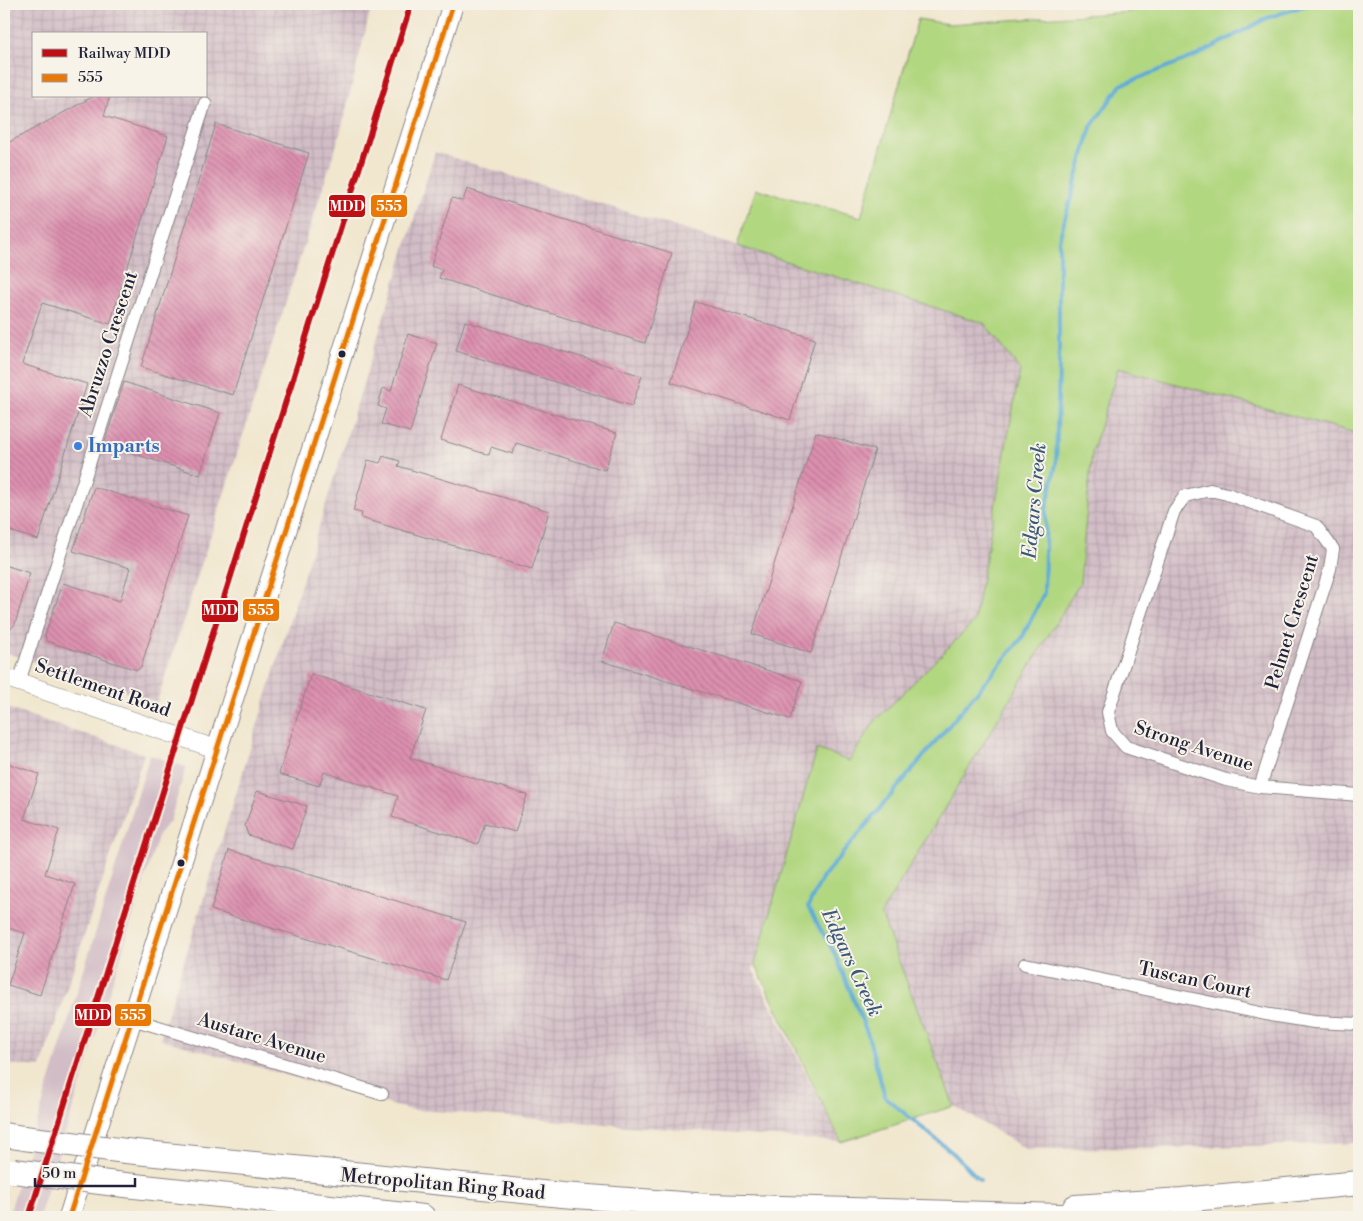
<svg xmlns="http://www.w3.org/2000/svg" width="1363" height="1221" font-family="'Libre Bodoni',serif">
<defs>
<pattern id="industrial-grid" width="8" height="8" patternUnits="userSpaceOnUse" patternTransform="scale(1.25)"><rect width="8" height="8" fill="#d2bdc6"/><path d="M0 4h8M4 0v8" fill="none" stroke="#b4a2ab"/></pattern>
<pattern id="building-back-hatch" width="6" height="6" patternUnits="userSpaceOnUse" patternTransform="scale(1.25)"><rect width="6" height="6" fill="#dd90af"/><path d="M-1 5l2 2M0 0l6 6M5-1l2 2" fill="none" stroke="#b37590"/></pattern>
</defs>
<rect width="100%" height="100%" fill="#f7f3e8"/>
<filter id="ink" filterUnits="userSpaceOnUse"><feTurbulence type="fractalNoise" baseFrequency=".02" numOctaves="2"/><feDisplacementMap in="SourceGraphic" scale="10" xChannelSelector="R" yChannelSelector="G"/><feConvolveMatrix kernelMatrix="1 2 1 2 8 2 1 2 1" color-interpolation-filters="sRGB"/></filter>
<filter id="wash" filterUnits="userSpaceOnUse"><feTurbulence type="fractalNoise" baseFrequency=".0096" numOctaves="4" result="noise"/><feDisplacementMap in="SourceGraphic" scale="20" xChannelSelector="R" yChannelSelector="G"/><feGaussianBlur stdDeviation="1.12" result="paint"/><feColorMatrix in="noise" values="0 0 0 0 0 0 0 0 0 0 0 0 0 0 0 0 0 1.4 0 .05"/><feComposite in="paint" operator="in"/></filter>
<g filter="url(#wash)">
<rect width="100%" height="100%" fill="#f1e7cf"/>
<g fill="url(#industrial-grid)" fill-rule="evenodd">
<path d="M4 4H372L340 134 157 702 4 652ZM34 34H206V96H34Z"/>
<path d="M435 152 984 323 1020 370 974 622 875 721 849 761 817 749 753 970 841 1142 406 1109 160 1039Z"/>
<path d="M1118 368 1359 434V1143L1172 1148 1026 1149 954 1106 881 914 1080 583 1092 453Z"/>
<path d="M4 707 144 754 41 1067 4 1064Z"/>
</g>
<path fill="#d2bdc6" d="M150 755 186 767 170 821 159 833 39 1217H8Z"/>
<path fill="#b2d781" stroke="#6a7c5e" d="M1144 4H1359V434L1118 368 1092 453 1080 583 881 914 954 1106 841 1142 755 964 817 749 849 761 875 721 974 622 1020 370 984 323 737 246 756 189 861 217 918 19 948 24 1131 12Z"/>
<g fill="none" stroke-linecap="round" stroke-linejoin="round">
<path stroke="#5dabd6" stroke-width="4" d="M980 1180 954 1154 885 1097 868 1035 835 954 808 907 822 878 1022 638 1044 593 1046 510 1056 464 1059 365V240L1091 127 1121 85 1198 55 1267 18 1310 4"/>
</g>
<g id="blocks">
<g fill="url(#building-back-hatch)">
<path d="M94 96H110L104 116 168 136 110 324 42 303 22 364 87 384 38 540 4 529V145Z"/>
<path d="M216 124 309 153 233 395 141 367Z"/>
<path d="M467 189 672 253 645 343 439 278 442 270 431 266 452 198 463 201Z"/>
<path d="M696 302 815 339 790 420 671 382Z"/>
<path d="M465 321 642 376 632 406 456 351Z"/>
<path d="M408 334 437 343 410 432 381 424 386 409 378 406 383 388 391 391Z"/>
<path d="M124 382 220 413 200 475 104 444Z"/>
<path d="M458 385 617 433 605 470 516 443 513 454 491 447 489 455 441 440Z"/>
<path d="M816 432 875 450 811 653 752 634Z"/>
<path d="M383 456 400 461 398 466 549 511 532 569 361 518 362 513 353 511 368 460 380 463Z"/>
<path d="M94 487 188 516 141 667 137 670 46 641 45 635 63 583 120 601 130 568 73 551Z"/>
<path d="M4 565 30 573 15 624 4 637Z"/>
<path d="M614 623 802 681 790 719 602 661Z"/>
<path d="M311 674 426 710 410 758 527 795 515 832 485 823 478 844 392 817 398 796 324 772 319 786 279 774Z"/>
<path d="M4 762 39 774 24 819 59 830 45 874 75 884 40 995 8 985 25 933 4 927Z"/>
<path d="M257 791 307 806 293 849 248 835 245 826Z"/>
<path d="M229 850 466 922 446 980 211 910Z"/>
</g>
</g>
</g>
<g filter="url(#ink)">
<use href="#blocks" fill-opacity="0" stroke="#8a8485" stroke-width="1"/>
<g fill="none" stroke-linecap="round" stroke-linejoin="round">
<defs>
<g id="minor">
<path d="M19 682 205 103"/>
<path d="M1260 787 1330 569 1333 549 1316 526 1227 494 1210 490 1185 496 1174 511 1108 712 1112 731 1126 747 1226 780 1260 787 1359 795"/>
<path d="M1025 964 1270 1015 1314 1022 1359 1024"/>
<path d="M132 1019 382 1094"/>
</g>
<path id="secondary" d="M4 677 216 749"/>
<path id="primary" d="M69 1217 453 4"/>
<g id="motorway">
<path d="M4 1135 24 1138"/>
<path d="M126 1151 562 1195 708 1206 1095 1217"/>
<path d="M116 1184 423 1217"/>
<path d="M1075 1207 1182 1200 1359 1183"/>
</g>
</defs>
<use href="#minor" stroke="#8a8485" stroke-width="14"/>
<use href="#secondary" stroke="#8a8485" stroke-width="19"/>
<use href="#primary" stroke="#8a8485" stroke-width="22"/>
<use href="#motorway" stroke="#8a8485" stroke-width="26"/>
<use href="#minor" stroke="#fff" stroke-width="12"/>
<use href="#secondary" stroke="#fff" stroke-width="18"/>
<use href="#primary" stroke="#fff" stroke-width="20"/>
<use href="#motorway" stroke="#fff" stroke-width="24"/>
<defs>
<g id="motorway-bridge">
<path d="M24 1138 126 1151"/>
<path d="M14 1171 116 1184"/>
</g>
</defs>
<use href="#motorway-bridge" stroke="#8a8485" stroke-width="26" stroke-linecap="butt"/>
<use href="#motorway-bridge" stroke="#fff" stroke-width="24"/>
<defs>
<path id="bus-1" d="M69 1217 453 4"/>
</defs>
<use href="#bus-1" stroke="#f7f3e8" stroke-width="9"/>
<use href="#bus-1" stroke="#e97806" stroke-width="5"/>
<defs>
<path id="rail-1" d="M29 1217 411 4"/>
</defs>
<use href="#rail-1" stroke="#f7f3e8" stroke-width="10"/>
<use href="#rail-1" stroke="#be1014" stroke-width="6"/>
</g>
</g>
<g fill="#22223b" stroke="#f7f3e8" stroke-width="2">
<circle cx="342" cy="354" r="4.5"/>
<circle cx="181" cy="863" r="4.5"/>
</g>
<circle fill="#3f7fe0" stroke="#f7f3e8" stroke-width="2" cx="78" cy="446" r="5"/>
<g text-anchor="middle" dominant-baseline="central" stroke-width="4" stroke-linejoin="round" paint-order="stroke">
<g font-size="19" fill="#22223b" stroke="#f7f3e8">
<text transform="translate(108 344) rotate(-72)">Abruzzo Crescent</text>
<text transform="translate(1292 622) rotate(-73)">Pelmet Crescent</text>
<text transform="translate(103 688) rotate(19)">Settlement Road</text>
<text transform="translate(1194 746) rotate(18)">Strong Avenue</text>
<text transform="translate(1195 980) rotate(12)">Tuscan Court</text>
<text transform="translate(262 1038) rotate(17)">Austarc Avenue</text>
<text transform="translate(443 1184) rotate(5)">Metropolitan Ring Road</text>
</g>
<g font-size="19" font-weight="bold" fill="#366cbe" stroke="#f7f3e8" text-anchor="start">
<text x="88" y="446">Imparts</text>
</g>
<g font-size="20" font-style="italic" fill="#3a5979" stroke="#f7f3e8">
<text transform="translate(1035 501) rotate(-85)">Edgars Creek</text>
<text transform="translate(851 963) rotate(65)">Edgars Creek</text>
</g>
</g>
<g stroke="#f7f3e8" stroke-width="2">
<rect x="328" y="194" width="38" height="24" rx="5" fill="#be1014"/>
<rect x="370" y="194" width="38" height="24" rx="5" fill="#e97806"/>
<rect x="242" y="598" width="38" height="24" rx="5" fill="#e97806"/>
<rect x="201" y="599" width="38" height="24" rx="5" fill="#be1014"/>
<rect x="74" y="1003" width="38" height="24" rx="5" fill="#be1014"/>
<rect x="114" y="1003" width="38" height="24" rx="5" fill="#e97806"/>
</g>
<g font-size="14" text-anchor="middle" font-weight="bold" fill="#fff">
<text x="347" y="211">MDD</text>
<text x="389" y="211">555</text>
<text x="261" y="615">555</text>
<text x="220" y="615">MDD</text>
<text x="93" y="1020">MDD</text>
<text x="133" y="1020">555</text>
</g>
<rect width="1363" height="1221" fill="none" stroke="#f7f3e8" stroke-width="20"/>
<rect x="32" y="32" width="175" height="65" fill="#f7f3e8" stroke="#a29fa3"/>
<rect x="42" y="49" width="25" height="8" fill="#be1014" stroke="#a29fa3"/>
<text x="78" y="58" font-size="15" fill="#22223b">Railway MDD</text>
<rect x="42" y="74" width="25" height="8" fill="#e97806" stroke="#a29fa3"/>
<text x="78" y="82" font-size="15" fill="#22223b">555</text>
<path d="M35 1178v8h100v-8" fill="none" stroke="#22223b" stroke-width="2.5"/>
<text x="42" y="1178" font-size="15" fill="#22223b" stroke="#f7f3e8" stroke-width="4" paint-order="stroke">50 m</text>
</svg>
